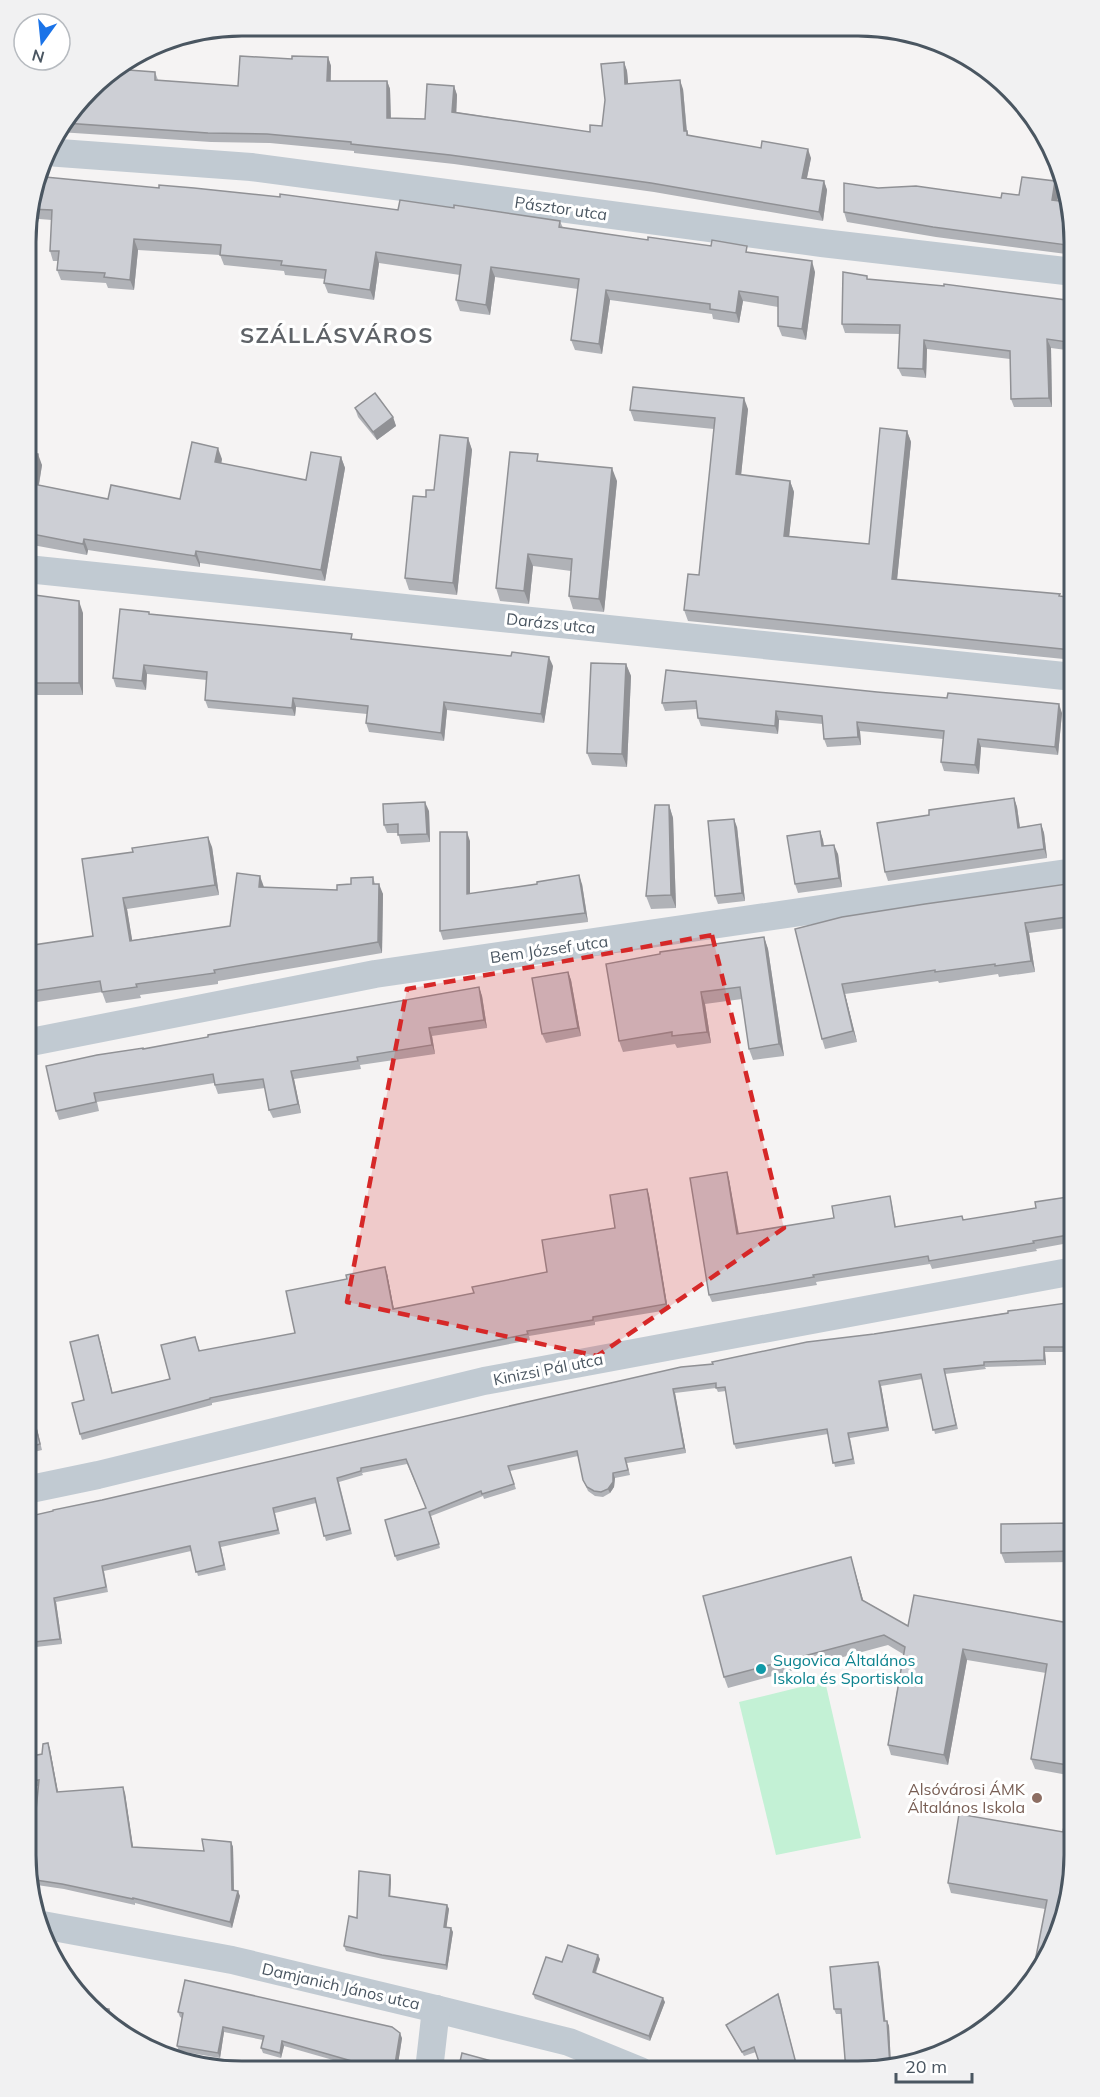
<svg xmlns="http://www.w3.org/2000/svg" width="1100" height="2097" font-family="Mulish,sans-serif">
<rect width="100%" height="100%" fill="#f5f3f3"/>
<path fill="#c3f1d5" d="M825 1681 861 1838 776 1855 739 1702Z"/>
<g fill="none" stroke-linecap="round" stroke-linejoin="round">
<g stroke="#c1cad2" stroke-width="28">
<path d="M46 152 251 167 822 243 1074 272"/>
<path d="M27 569 1074 677"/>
<path d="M26 1043 375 974 1074 872"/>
<path d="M26 1490 98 1475 484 1381 1074 1271"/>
<path d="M37 1924 232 1960 436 2009 569 2042 640 2071"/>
<path d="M429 2070 436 2009"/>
</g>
</g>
<g fill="#b0b2b7">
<path d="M328 57 331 66V81H387L390 89 391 118 425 119 454 86 457 95 456 112 590 132 602 126 624 62 627 71 628 84 683 89 687 131 688 135 811 158 807 178 824 181 827 190 823 221 654 192 454 164 354 153V151L270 143 211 142 59 132 99 79 155 72 158 80 238 86 292 59Z"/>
<path d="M38 180 398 210 454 208 560 221 563 228 648 240 749 252 815 272 806 340 782 336 778 326V307L743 301 739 323 713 319 712 314 610 300 602 354 575 350 571 340 578 289 495 277 490 315 460 311 456 300 460 275 379 263 374 300 328 293 324 283 325 279 285 275 284 271 224 265 220 255 138 250 134 290 108 288 106 283 61 280 57 270 58 261H53L50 251 52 220 27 218V214Z"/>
<path d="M1055 181 1059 191 1057 200 1074 242V255L936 237 847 222 844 212 878 188 1001 198 1019 195Z"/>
<path d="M868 279 1074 301V351L1051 348 1052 407H1014L1011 399 1010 359 927 349 926 378 902 376 898 368 900 334 845 333 842 324Z"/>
<path d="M355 408 393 417 396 426 377 440 358 417Z"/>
<path d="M748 409 741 475 790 481 794 492 789 536 869 544 907 431 911 442 897 579 1074 598V660L688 621 684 610 699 575 714 429 634 421 630 410Z"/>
<path d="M468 438 472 450 457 595 409 590 405 578 426 497 434 490Z"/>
<path d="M27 452 42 465 39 485 108 499H180L222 459 221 464 306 480 341 457 345 468 325 581 200 563V567L88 550 87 555 27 544Z"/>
<path d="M541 461 617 481 604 612 573 609 569 596 571 571 533 566 529 604 500 601 496 588Z"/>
<path d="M27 594 83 613V695H27Z"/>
<path d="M150 614 553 666 544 723 447 710 444 741 369 732 366 723 367 714 296 707 295 716 208 708 205 700 207 680 147 674 146 690 116 687 113 678Z"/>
<path d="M626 664 631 676 627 767 592 765 587 753Z"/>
<path d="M666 670 1062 713 1058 755 981 747 979 774 944 771 941 762 943 739 860 731 861 745 827 747 824 739 823 724 779 720 778 734 701 726 698 718 697 709 665 711 662 703Z"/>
<path d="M1014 798 1017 807 1020 827 1041 824 1044 833 1047 858 888 881 885 872 929 815Z"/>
<path d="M669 805 673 818 676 908 651 909 646 896Z"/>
<path d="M429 811 430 842 401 844 398 833H387L384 825Z"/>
<path d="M737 827 745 901 718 904 715 896Z"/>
<path d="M820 831 823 840 824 846 838 854 842 887 798 893 795 884Z"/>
<path d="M470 841V894L582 884 588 922 443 940 440 931Z"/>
<path d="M212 847 219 895 127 909 132 940 230 926 264 887 337 890 373 877 375 884 383 894 382 953 218 981V984L140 995 141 998 106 1003 102 992 37 1002 33 991 93 936 82 859Z"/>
<path d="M1074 883V927L1029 933 1035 972 999 977 998 974 939 983 938 981 845 994 857 1042 825 1049 822 1039 795 929Z"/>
<path d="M764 937 768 949 784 1056 753 1060 749 1049 742 999 705 1004 711 1043 677 1048 675 1044 623 1052 619 1041Z"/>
<path d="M568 972 571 980 581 1036 546 1043 542 1034Z"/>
<path d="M479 987 482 996 487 1028 432 1036 435 1054 360 1065 361 1069 294 1079 301 1113 273 1118 269 1110 265 1088 218 1094 214 1083 97 1102 99 1111 59 1120 56 1111 144 1049Z"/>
<path d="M1074 1071V1115H1070L1067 1107Z"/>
<path d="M727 1172 729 1179 739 1234 834 1218 890 1196 892 1204 896 1227 964 1220 1036 1208 1074 1196V1242L1036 1249 1037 1251 932 1269 930 1264 816 1282 817 1285 712 1302 709 1295Z"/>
<path d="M647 1189 649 1195 668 1310 595 1322V1325L529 1336 530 1340 212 1403V1405L82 1440 80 1434 84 1400 100 1341 112 1393 170 1379 197 1343 200 1351 295 1333 387 1273 394 1309 474 1293 547 1272 615 1228Z"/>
<path d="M1074 1302V1352H1045L1046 1365 985 1367 986 1369 945 1374 958 1429 935 1434 922 1379 881 1386 889 1431 850 1438 855 1464 835 1467 828 1434 736 1449 734 1444 726 1391 718 1392 716 1388 675 1393 686 1453 627 1463 630 1475 615 1478 614 1487 610 1493 603 1497 595 1496 588 1491 583 1480 578 1456 510 1471 516 1489 484 1499 483 1496 431 1516 440 1548 397 1561 395 1556 426 1508 407 1464 362 1473 363 1475 339 1482 352 1534 326 1541 316 1503 275 1513 280 1534 221 1547 226 1570 198 1576 191 1551 104 1571 108 1592 56 1602 62 1644 36 1647 34 1642 29 1606 26 1607V1517L713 1364 874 1334Z"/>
<path d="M26 1384 42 1450 26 1454Z"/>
<path d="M1074 1523V1562L1005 1563 1001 1553Z"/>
<path d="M854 1568 863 1600 908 1626 1074 1624V1870L1058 1938 1033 1981 1032 1977 1045 1909 951 1893 948 1883 1063 1832 1073 1776 1035 1769 1031 1759 1046 1673 967 1660 948 1765 891 1755 888 1745 903 1654 888 1645 728 1688 724 1677Z"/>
<path d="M48 1743 50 1749 58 1792 125 1793 133 1847 204 1851 231 1842 233 1847 234 1890 240 1896 232 1928 135 1903V1905L64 1889 30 1884 26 1855 33 1841 38 1786 26 1788V1757L42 1754Z"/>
<path d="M390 1875 391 1880 390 1896 447 1905 449 1909 446 1927 453 1932 447 1970 383 1959 346 1951 344 1946 357 1918Z"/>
<path d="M600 1959 596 1973 665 2002 650 2041 535 1999 533 1994 562 1962Z"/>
<path d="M880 1967 885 2021H887L889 2026 891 2066 858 2072 846 2071 841 2014H836L834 2009Z"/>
<path d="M778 1994 780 1998 798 2071H762L756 2052 744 2056 726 2025Z"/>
<path d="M178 2012 402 2038 397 2070H368L284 2046 281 2058 263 2053 261 2048 263 2040 224 2032 220 2058 179 2051 177 2046 182 2018 180 2017Z"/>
</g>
<g fill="#909195">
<path d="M328 57 331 66 330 90 327 81Z"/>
<path d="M624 62 627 71 629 93 625 84Z"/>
<path d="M680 80 683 89 687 135V131L690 140 684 131Z"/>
<path d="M387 81 390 89 391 127 387 118Z"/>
<path d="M454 86 457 95 456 121 452 112Z"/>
<path d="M808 149 811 158 805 187 802 178Z"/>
<path d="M824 181 827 190 823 221 819 212Z"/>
<path d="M1055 181 1059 191 1056 210 1052 200Z"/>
<path d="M134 239 138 250 134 290 130 280Z"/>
<path d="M376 252 379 263 374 300 370 290Z"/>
<path d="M812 261 815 272 806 340 802 329Z"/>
<path d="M491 267 495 277 490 315 486 305Z"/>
<path d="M606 290 610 300 602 354 599 344Z"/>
<path d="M739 291 743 301 739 323 736 313Z"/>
<path d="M1047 339 1051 348 1052 407 1049 398Z"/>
<path d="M924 340 927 349 926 378 923 369Z"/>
<path d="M744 398 748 409 740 485 736 474Z"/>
<path d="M393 417 396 426 377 440 373 432Z"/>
<path d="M907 431 911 442 896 590 892 579Z"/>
<path d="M468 438 472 450 457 595 453 583Z"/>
<path d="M218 448 222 459 219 474 215 462Z"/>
<path d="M38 454 42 465 37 495 33 484Z"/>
<path d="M341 457 345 468 325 581 321 570Z"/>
<path d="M612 468 617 481 604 612 599 599Z"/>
<path d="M790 481 794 492 788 547 784 536Z"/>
<path d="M84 539 88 550 87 555 83 544Z"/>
<path d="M196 551 200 563V567L195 556Z"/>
<path d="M528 554 533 566 529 604 524 591Z"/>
<path d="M79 601 83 613V695L79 683Z"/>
<path d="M549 657 553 666 544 723 541 714Z"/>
<path d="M626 664 631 676 627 767 622 754Z"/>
<path d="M144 665 147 674 146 690 142 681Z"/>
<path d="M293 698 296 707 295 716 292 708Z"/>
<path d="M444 702 447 710 444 741 441 733Z"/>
<path d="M1059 704 1062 713 1058 755 1055 747Z"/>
<path d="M776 711 779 720 778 734 775 726Z"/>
<path d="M857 722 860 731 861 745 858 737Z"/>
<path d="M978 739 981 747 979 774 975 765Z"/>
<path d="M1014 798 1017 807 1021 836 1018 828Z"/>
<path d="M425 802 429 811 430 842 427 834Z"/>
<path d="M669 805 673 818 676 908 671 895Z"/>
<path d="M734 819 737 827 745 901 742 893Z"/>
<path d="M1041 824 1044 833 1047 858 1044 849Z"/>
<path d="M820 831 823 840 825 855 822 846Z"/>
<path d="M467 832 470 841V903L467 894Z"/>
<path d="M208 837 212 847 219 895 215 885Z"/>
<path d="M834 845 838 854 842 887 839 878Z"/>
<path d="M579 875 582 884 588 922 585 913Z"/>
<path d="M260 876 264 887 262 898 259 887Z"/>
<path d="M379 884 383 894 382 953 378 942Z"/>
<path d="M123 898 127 909 134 951 130 941Z"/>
<path d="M1025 923 1029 933 1035 972 1031 961Z"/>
<path d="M764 937 768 949 784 1056 779 1044Z"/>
<path d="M568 972 571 980 581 1036 578 1028Z"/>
<path d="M842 984 845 994 857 1042 853 1031Z"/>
<path d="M479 987 482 996 487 1028 484 1020Z"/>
<path d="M701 992 705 1004 711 1043 707 1032Z"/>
<path d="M429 1028 432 1036 435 1054 432 1045Z"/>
<path d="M291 1071 294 1079 301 1113 298 1104Z"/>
<path d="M727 1172 729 1179 740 1242 737 1234Z"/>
<path d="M647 1189 649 1195 668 1310 666 1304Z"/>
<path d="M385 1267 387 1273 395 1315 393 1309Z"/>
<path d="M98 1335 100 1341 114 1399 112 1393Z"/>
<path d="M1044 1347 1045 1352 1046 1365 1044 1360Z"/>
<path d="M879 1381 881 1386 889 1431 887 1427Z"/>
<path d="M26 1384 42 1450 26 1387Z"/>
<path d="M673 1389 675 1393 686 1453 684 1448Z"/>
<path d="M613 1473 615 1478 614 1487 610 1493 608 1489Z"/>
<path d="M851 1557 854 1568 866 1610 862 1600Z"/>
<path d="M54 1598 56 1602 62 1644 60 1639Z"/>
<path d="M963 1649 967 1660 948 1765 944 1755Z"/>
<path d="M48 1743 50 1749 59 1797 57 1792Z"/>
<path d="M123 1787 125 1793 134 1853 132 1847Z"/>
<path d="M231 1842 233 1847 234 1896 232 1890Z"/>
<path d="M390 1875 391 1880 390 1900 389 1896Z"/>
<path d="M238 1891 240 1896 232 1928 230 1922Z"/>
<path d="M447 1905 449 1909 446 1931 444 1927Z"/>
<path d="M451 1928 453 1932 447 1970 446 1965Z"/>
<path d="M598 1955 600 1959 594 1976 593 1972Z"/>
<path d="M878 1962 880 1967 886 2026 884 2021Z"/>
<path d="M663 1998 665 2002 650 2041 649 2036Z"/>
<path d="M109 2009 113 2018 112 2026 107 2023Z"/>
<path d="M887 2021 889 2026 891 2066H890Z"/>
<path d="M223 2027 224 2032 220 2058 218 2053Z"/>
<path d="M400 2033 402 2038 397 2070H394Z"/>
<path d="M282 2041 284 2046 281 2058 280 2053Z"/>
</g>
<g fill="#cdcfd5" stroke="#909195" stroke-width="1.5">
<path d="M240 56 292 59V56L328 57 327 81H387V118L425 119 427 84 454 86 452 112 590 132V125L602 126 605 100 601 64 624 62 625 84 680 80 684 131H687V135L761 148 762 141 808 149 802 178 824 181 819 212 651 183 450 155 351 144V142L267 134 208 133 65 123 99 79 115 69 155 72V80L238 86Z"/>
<path d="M45 177 159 188V185L194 188 280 197V194L398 210 400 200 454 208V205L560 221 559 227 648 240V237L711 246 712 240 747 246 746 252 812 261 802 329 778 326V297L739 291 736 313 710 309V304L606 290 599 344 571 340 579 279 491 267 486 305 456 300 461 265 376 252 370 290 324 283 326 270 281 265 282 261 220 255 221 245 134 239 130 280 104 277 105 273 57 270 59 251H50L52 210 29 209 38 180H44Z"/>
<path d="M1022 177 1055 181 1052 200 1068 202 1074 246 933 227 844 212V183L878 188 916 186 1001 198 1002 193 1019 195Z"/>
<path d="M843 272 867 276V279L944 286V284L1074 301V343L1047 339 1049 398 1011 399 1010 351 924 340 923 369 898 368 900 325 842 324Z"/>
<path d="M633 387 744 398 736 474 790 481 784 536 869 544 880 428 907 431 892 579 1060 594 1059 596 1074 598V651L1072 650 684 610 688 574 699 575 715 418 630 410Z"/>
<path d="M375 393 393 417 373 432 355 408Z"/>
<path d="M440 435 468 438 453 583 405 578 413 496 426 497V490H434Z"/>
<path d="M192 442 218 448 215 462 306 480 311 452 341 457 321 570 196 551 195 556 84 539 83 544 27 533V452L38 454 33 484 108 499 111 485 180 499Z"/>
<path d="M510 452 538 454 537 461 612 468 599 599 569 596 572 559 528 554 524 591 496 588Z"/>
<path d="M27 594 79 601V683H27Z"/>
<path d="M120 609 149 612V614L352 634 351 639 511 656 512 652 549 657 541 714 444 702 441 733 366 723 368 706 293 698 292 708 205 700 207 672 144 665 142 681 113 678Z"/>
<path d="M591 663 626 664 622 754 587 753Z"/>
<path d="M666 670 877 692 947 698 948 693 1059 704 1055 747 978 739 975 765 941 762 944 731 857 722 858 737 824 739 822 716 776 711 775 726 698 718 696 701 662 703Z"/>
<path d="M1014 798 1018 828 1041 824 1044 849 885 872 877 823 929 815V810Z"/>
<path d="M425 802 427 834 398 835V824L384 825 383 804Z"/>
<path d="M655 805H669L671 895 646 896Z"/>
<path d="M734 819 742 893 715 896 708 821Z"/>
<path d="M820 831 822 846 834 845 839 878 795 884 787 836Z"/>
<path d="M440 832H467V894L537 884V882L579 875 585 913 440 931Z"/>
<path d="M208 837 215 885 123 898 130 941 230 926 237 873 260 876 259 887 337 890V885L351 884V878L373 877V884H379L378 942 214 970 215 973 136 984 137 987 102 992 100 981 33 991 27 946 93 936 82 859 133 852 132 848Z"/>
<path d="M1074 883V916L1025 923 1031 961 995 966V964L935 972V970L842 984 853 1031 822 1039 795 929 842 917 925 904Z"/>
<path d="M764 937 779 1044 749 1049 740 987 701 992 707 1032 672 1036V1032L619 1041 606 964 660 954V952Z"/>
<path d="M568 972 578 1028 542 1034 532 978Z"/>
<path d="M479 987 484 1020 429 1028 432 1045 357 1057 358 1061 291 1071 298 1104 269 1110 263 1079 215 1085 213 1074 94 1093 96 1102 56 1111 46 1066 97 1055 143 1048V1049L208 1037V1035Z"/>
<path d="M1073 1071H1074V1108L1067 1107Z"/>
<path d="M727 1172 737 1234 834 1218 832 1206 890 1196 895 1227 962 1216 963 1220 1036 1208 1035 1202 1074 1196V1234L1033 1241 1034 1243 929 1261 928 1256 813 1275 814 1277 709 1295 690 1178Z"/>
<path d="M647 1189 666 1304 593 1317V1320L527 1331 528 1334 210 1398V1399L80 1434 72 1403 84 1400 70 1342 98 1335 112 1393 170 1379 161 1345 195 1337 199 1351 295 1333 286 1291 347 1279 346 1275 385 1267 393 1309 474 1293 472 1287 547 1272 542 1240 615 1228 610 1195Z"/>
<path d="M1074 1302V1347H1044V1360L984 1362V1365L944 1369 956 1425 933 1430 921 1374 879 1381 887 1427 848 1433 853 1459 833 1463 827 1429 734 1444 725 1387 716 1388V1383L673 1389 684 1448 625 1458 628 1470 613 1473V1482L608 1489 601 1492 594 1491 587 1487 583 1480 577 1451 508 1466 514 1484 482 1494 481 1491 429 1512 439 1544 395 1556 385 1520 426 1508 406 1459 361 1468V1471L337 1478 350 1530 324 1536 315 1498 273 1508 278 1530 219 1542 224 1565 196 1572 190 1546 102 1566 106 1587 54 1598 60 1639 34 1642 29 1601 26 1602V1517L53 1511V1510L102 1500 527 1402 681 1367 713 1364 712 1362 807 1342 874 1334 1008 1313V1311Z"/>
<path d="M26 1387 40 1444 26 1448Z"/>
<path d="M1074 1523V1551L1001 1553V1524Z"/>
<path d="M851 1557 862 1600 908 1626 914 1595 1074 1624V1766L1031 1759 1047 1664 963 1649 944 1755 888 1745 905 1647 884 1635 724 1677 703 1596Z"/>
<path d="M48 1743 57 1792 123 1787 132 1847 204 1851 202 1839 231 1842 232 1890 238 1891 230 1922 133 1898V1899L62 1884 29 1879 26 1855V1840L33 1841 39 1780 26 1782V1757L42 1754 43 1744Z"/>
<path d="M1074 1770V1870L1058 1938 1035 1978 1032 1977 1047 1900 948 1883 959 1814 1063 1832Z"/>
<path d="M359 1871 390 1875 389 1896 447 1905 444 1927 451 1928 446 1965 382 1955 344 1946 349 1916 357 1918Z"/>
<path d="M568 1945 598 1955 593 1972 663 1998 649 2036 533 1994 546 1957 562 1962Z"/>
<path d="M878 1962 884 2021H887L890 2066 858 2072 828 2071V2069L846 2071 841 2009H834L830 1967Z"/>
<path d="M185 1980 392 2027 400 2033 394 2070H383L282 2041 280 2053 261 2048 264 2036 223 2027 218 2053 177 2046 183 2013 178 2012Z"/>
<path d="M778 1994 798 2071H762L754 2047 742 2052 726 2025Z"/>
<path d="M91 2006 109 2009 107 2023 99 2018Z"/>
<path d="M462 2053 499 2063 498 2070H458Z"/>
</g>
<path fill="#d62828" fill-opacity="0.2" stroke="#d62828" stroke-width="4.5" stroke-dasharray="12 8" stroke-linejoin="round" d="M712 935 784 1228 597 1356 347 1302 407 989Z"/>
<circle fill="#0f9aa8" stroke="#fff" stroke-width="2" cx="761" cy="1669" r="6"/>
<circle fill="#8d6e63" stroke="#fff" stroke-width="2" cx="1037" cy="1798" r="6"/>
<g text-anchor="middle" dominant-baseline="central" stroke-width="6" stroke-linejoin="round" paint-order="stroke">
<g font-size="16" fill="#4a5661" stroke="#fff">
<text transform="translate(561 208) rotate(8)">Pásztor utca</text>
<text transform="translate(551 623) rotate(6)">Darázs utca</text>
<text transform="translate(549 949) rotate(-8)">Bem József utca</text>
<text transform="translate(548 1369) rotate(-11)">Kinizsi Pál utca</text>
<text transform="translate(341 1986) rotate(13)">Damjanich János utca</text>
</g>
<g font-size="16" fill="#0d838f" stroke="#fff" text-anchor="start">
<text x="773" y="1660">Sugovica Általános<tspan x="773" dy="18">Iskola és Sportiskola</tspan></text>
</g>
<g font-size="16" fill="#785e54" stroke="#fff" text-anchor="end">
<text x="1025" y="1789">Alsóvárosi ÁMK<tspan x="1025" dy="18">Általános Iskola</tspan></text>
</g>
<g font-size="22" font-weight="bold" letter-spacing="1.5" fill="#5f6368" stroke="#fff">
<text x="337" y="335">SZÁLLÁSVÁROS</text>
</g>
</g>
<path d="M0 0H1100V2097H0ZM242 36H858A206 206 0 0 1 1064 242V1855A206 206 0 0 1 858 2061H242A206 206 0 0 1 36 1855V242A206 206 0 0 1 242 36Z" fill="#f1f1f2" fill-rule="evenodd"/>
<path fill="none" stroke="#4a5661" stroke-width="3" d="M242 36H858A206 206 0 0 1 1064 242V1855A206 206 0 0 1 858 2061H242A206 206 0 0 1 36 1855V242A206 206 0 0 1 242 36Z"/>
<g transform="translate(42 42) rotate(195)"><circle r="28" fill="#ffffff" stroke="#b7bbc0" stroke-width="1.5"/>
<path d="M0-4.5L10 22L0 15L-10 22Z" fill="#1a73e8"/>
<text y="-9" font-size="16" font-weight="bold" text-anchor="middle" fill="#4a5661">N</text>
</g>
<path d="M896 2073v9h76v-9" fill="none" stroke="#4a5661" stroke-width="3"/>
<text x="905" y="2073" font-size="18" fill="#4a5661" stroke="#ffffff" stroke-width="4.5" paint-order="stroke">20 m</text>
</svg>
